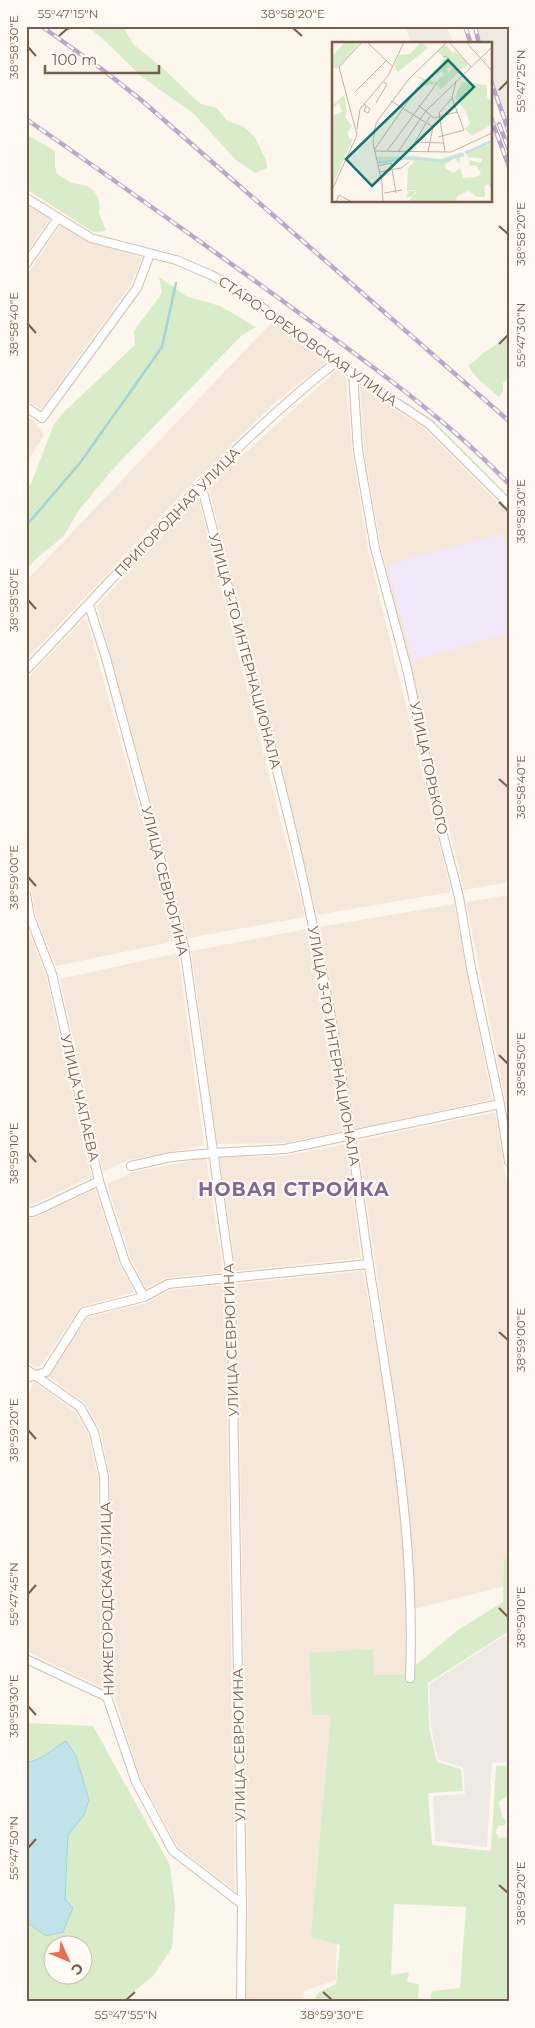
<svg xmlns="http://www.w3.org/2000/svg" width="535" height="2028" font-family="Montserrat,sans-serif">
<rect width="100%" height="100%" fill="#fdf6ec"/>
<g fill="#f5e8da">
<path d="M26 201 51 217 26 253Z"/>
<path d="M61 224 89 241 142 258 131 284 41 409 26 400V276Z"/>
<path d="M272 322 326 362 279 399 196 479 26 660V581Z"/>
<path d="M337 370 346 377 352 451 368 549 451 892 317 915 208 486Z"/>
<path d="M360 386 425 429 509 514V882L464 890 381 547 364 450Z"/>
<path d="M26 415 33 420 44 435 26 464Z"/>
<path d="M198 497 305 917 188 938 97 606Z"/>
<path d="M86 617 176 941 56 966 36 916 26 863V680Z"/>
<path d="M509 895V1118L466 902Z"/>
<path d="M454 904 492 1099 356 1129 320 927Z"/>
<path d="M26 925 46 976 91 1177 31 1205H26Z"/>
<path d="M307 929 344 1131 284 1143 217 1144 191 951Z"/>
<path d="M178 953 204 1145 129 1160 103 1172 60 979Z"/>
<path d="M495 1112 509 1197V1585L414 1609 403 1456 358 1141Z"/>
<path d="M346 1144 361 1258 236 1271 219 1157 285 1156Z"/>
<path d="M206 1158 223 1272 166 1278 146 1288 131 1259 107 1184 133 1172Z"/>
<path d="M95 1190 119 1264 134 1292 81 1307 40 1366 35 1367 26 1361V1217L34 1218Z"/>
<path d="M363 1271 396 1457 408 1603 407 1689 340 1770 336 1980 304 1991 303 2002H246L248 1903 237 1284Z"/>
<path d="M225 1285 235 1891 178 1847 141 1779 114 1696 110 1476 100 1430 85 1403 48 1376 88 1317 146 1303 170 1290Z"/>
<path d="M34 1382 75 1412 88 1434 98 1477 101 1687 26 1651V1397Z"/>
</g>
<g fill="#efe9e4">
<path d="M405 26H446L453 44H412Z"/>
<path d="M475 26H509V125L491 73V44H481Z"/>
<path d="M509 1633V1762L492 1763 487 1847 435 1841 433 1796 465 1794 463 1767 438 1760 431 1727 429 1684Z"/>
</g>
<path fill="#f3e8fa" d="M502 534 509 557V634L413 660 387 565Z"/>
<g fill="#d8ecc9" fill-rule="evenodd">
<path d="M86 26H123L133 44 165 70 195 99 201 104 217 108 227 121 243 126 255 137 266 160 267 168 255 173 235 159 193 113 142 77 102 38Z"/>
<path d="M26 134 55 151V167L57 174 72 183 87 186 94 191 98 198 100 205 99 213 106 231 93 232 26 189Z"/>
<path d="M159 277 186 296 220 306 256 327 241 336 113 469 79 510 63 537 38 557 26 570V488L31 484 54 424 64 412 135 345 134 331 162 293Z"/>
<path d="M509 336V377L503 383V391L499 397 478 379 468 366 485 352Z"/>
<path d="M509 1554V1631L428 1683 429 1728 437 1762 461 1769 463 1791 428 1793 432 1845 491 1851 496 1766H509V1794L499 1802 502 1816 506 1821 505 1825 498 1826 495 1832 499 1838 509 1837V2002H430L432 1991 460 1988 466 1907 394 1904 391 1975 409 1972 407 1982 419 1984 418 2002H313L319 1992 336 1984 340 1945 311 1937 331 1715H312L309 1653 373 1649 374 1675H404L458 1630 503 1602 504 1561Z"/>
<path d="M26 1723 93 1726 170 1865 175 1905 172 1948 153 1976 121 2002H26V1922L46 1936 65 1899 68 1835 83 1815 89 1800 80 1772 54 1747 42 1757 26 1762ZM52 1946H82V1976H52Z"/>
</g>
<path fill="#bfe3e8" stroke="#a5d3da" d="M66 1741 76 1756 89 1800 84 1815 68 1835 65 1899 73 1908 63 1932 46 1936 26 1922V1762C42 1761 52 1748 66 1741Z"/>
<g fill="none" stroke-linecap="round" stroke-linejoin="round">
<path stroke="#a5d3da" stroke-width="2.5" d="M26 526 80 463 162 347 176 283"/>
<defs>
<g id="street">
<path d="M26 198 91 238 176 260 211 275 237 289 353 374 429 424 509 504"/>
<path d="M26 264 58 218"/>
<path d="M353 374 358 450 375 548 407 669 440 823 459 897 471 968 500 1104 509 1162"/>
<path d="M26 407 42 418 137 288 150 254"/>
<path d="M201 484C238 630 282 774 312 922 327 992 341 1067 351 1138 358 1183 363 1227 370 1272 391 1406 416 1542 410 1678"/>
<path d="M89 605 106 658 184 946 231 1278 242 1904 241 2002"/>
<path d="M26 670C128 565 221 452 336 362"/>
<path d="M26 895 30 917 52 974 99 1181 125 1262 144 1297"/>
<path d="M131 1166 171 1157 213 1153 285 1149 500 1104"/>
<path d="M26 1211 32 1212 40 1209 99 1181"/>
<path d="M26 1369 80 1407 94 1432 104 1476 107 1697 136 1782 173 1851 242 1904"/>
<path d="M26 1378 46 1372 84 1312 144 1297 168 1284 369 1264"/>
<path d="M26 1659 107 1697"/>
</g>
</defs>
<use href="#street" stroke="#d1beb0" stroke-width="10"/>
<use href="#street" stroke="#fff" stroke-width="8"/>
<defs>
<g id="rail">
<path d="M41 26 103 70 140 99 509 421"/>
<path d="M66 26 68 28"/>
<path d="M465 26 471 44"/>
<path d="M475 26 479 44"/>
<path d="M491 81 509 132"/>
<path d="M491 118 509 167"/>
<path d="M26 119C123 186 218 254 313 323 381 373 450 422 509 484"/>
<path d="M499 124 509 150"/>
</g>
</defs>
<use href="#rail" stroke="#b9a8c9" stroke-width="4.5"/>
<use href="#rail" stroke="#fffaf3" stroke-width="2.5" stroke-dasharray="8" stroke-linecap="butt"/>
</g>
<path fill="none" stroke="#7a5c4d" stroke-width="2" d="M293 28 302 36M59 36 68 28M28 47 36 56M499 90 508 81M499 226 508 234M28 324 36 333M499 344 508 335M499 502 508 511M28 600 36 609M499 779 508 787M28 877 36 886M499 1055 508 1064M28 1153 36 1162M499 1332 508 1340M28 1430 36 1439M28 1594 36 1585M499 1608 508 1617M28 1706 36 1715M28 1848 36 1839M499 1885 508 1893M323 1992 332 2000M126 2000 135 1992"/>
<g text-anchor="middle" dominant-baseline="central" stroke-width="4.5" stroke-linejoin="round" paint-order="stroke">
<g font-size="14" fill="#7a5c4d" stroke="#fffaf3">
<text transform="translate(308 341) rotate(35)">СТАРО-ОРЕХОВСКАЯ УЛИЦА</text>
<text transform="translate(177 512) rotate(-46)">ПРИГОРОДНАЯ УЛИЦА</text>
<text transform="translate(245 651) rotate(75)">УЛИЦА 3-ГО ИНТЕРНАЦИОНАЛА</text>
<text transform="translate(429 768) rotate(78)">УЛИЦА ГОРЬКОГО</text>
<text transform="translate(165 881) rotate(76)">УЛИЦА СЕВРЮГИНА</text>
<text transform="translate(334 1046) rotate(80)">УЛИЦА 3-ГО ИНТЕРНАЦИОНАЛА</text>
<text transform="translate(80 1098) rotate(77)">УЛИЦА ЧАПАЕВА</text>
<text transform="translate(231 1340) rotate(-92)">УЛИЦА СЕВРЮГИНА</text>
<text transform="translate(107 1599) rotate(-91)">НИЖЕГОРОДСКАЯ УЛИЦА</text>
<text transform="translate(239 1745) rotate(-91)">УЛИЦА СЕВРЮГИНА</text>
</g>
<g font-size="19" font-weight="bold" letter-spacing="1" fill="#846695" stroke="#fffaf3">
<text x="294" y="1189">НОВАЯ СТРОЙКА</text>
</g>
</g>
<g transform="translate(332 42)">
<rect width="160" height="160" fill="#fdf6ec"/>
<path d="M13 0H28L5 27 0 25V15ZM89 0 96 6 66 30 62 24 67 13 78 12ZM113 2 121 11 123 9 136 22 128 28 106 10ZM113 15 121 24 114 27 117 31 122 24 127 30 108 48 105 42 86 44 91 38 81 33 104 40 112 32 109 29 105 33 101 28 108 29 105 24 107 25ZM130 40 155 43V55L160 60 159 83 140 94 133 87 138 81 135 72 123 55ZM12 53 15 69 13 75 20 84 15 91 18 97 21 96 0 144V74L10 70 7 60 2 66 0 64ZM159 102 160 148 156 142 152 144 153 155H145L137 149 125 154 124 160H57L77 159 81 154 74 156 77 149H84L81 153 85 151 83 148H78L75 150V149L76 126 83 119 70 117 47 121 45 115 83 114 108 117 130 110 133 115H128L127 121 123 116 113 122 114 127 122 131 128 126 131 136 144 135 149 132 144 123 138 124 137 118 149 121 150 117 136 115 133 109Z" fill="#d8ecc9"/>
<path fill="none" stroke="#bfe3e8" stroke-width="2.5" d="M133 111 160 99M46 121 76 116 111 119 132 112"/>
<path fill="none" stroke="#c5b3a7" stroke-width="1" d="M35 0 61 25M117 0 139 25M134 0 160 29M111 15 114 14 131 32M23 50 54 19M59 59 93 80M44 61 55 42 52 40M32 62 38 67 36 71 32 69 34 64M86 63 102 76 125 70M95 81 101 85 96 110M25 87 28 67 56 34 72 0M106 95 132 88 120 56M83 100 112 101M42 108 86 45M42 109 119 110 160 91M55 109 105 41M78 109 98 74M66 110 93 70 160 5M113 110 107 71 120 56 124 39M46 124 59 121 64 151M48 130 69 126 77 120M0 148 25 93 7 25 30 0M52 151 70 148M4 160 7 153 20 160M51 160 50 141 41 101 44 81 77 37 115 0"/>
<path fill="#0f766e" fill-opacity="0.15" stroke="#0f766e" stroke-width="2.5" d="M116 18 142 45 40 144 14 117Z"/>
<rect width="160" height="160" fill="none" stroke="#7a5c4d" stroke-width="2.5"/>
</g>
<rect width="535" height="2028" fill="none" stroke="#fffaf3" stroke-width="55"/>
<g transform="translate(68 1960) rotate(134)"><circle r="24" fill="#fffaf3" stroke="#cabbb1"/>
<path d="M0-4L9 19L0 12L-9 19Z" fill="#e76f51"/>
<text y="-8" font-size="14" font-weight="bold" text-anchor="middle" fill="#7a5c4d">С</text>
</g>
<path d="M45 65v8h114v-8" fill="none" stroke="#7a5c4d" stroke-width="2.5"/>
<text x="52" y="65" font-size="15" fill="#7a5c4d" stroke="#fffaf3" stroke-width="4" paint-order="stroke">100 m</text>
<rect x="28" y="28" width="480" height="1972" fill="none" stroke="#7a5c4d" stroke-width="2"/>
<g font-size="12" text-anchor="middle" fill="#7a5c4d">
<text x="68" y="18">55°47'15"N</text>
<text x="293" y="18">38°58'20"E</text>
<text transform="translate(14 47) rotate(-90)" y="4">38°58'30"E</text>
<text transform="translate(521 81) rotate(-90)" y="4">55°47'25"N</text>
<text transform="translate(521 234) rotate(-90)" y="4">38°58'20"E</text>
<text transform="translate(14 324) rotate(-90)" y="4">38°58'40"E</text>
<text transform="translate(521 335) rotate(-90)" y="4">55°47'30"N</text>
<text transform="translate(521 511) rotate(-90)" y="4">38°58'30"E</text>
<text transform="translate(14 600) rotate(-90)" y="4">38°58'50"E</text>
<text transform="translate(521 787) rotate(-90)" y="4">38°58'40"E</text>
<text transform="translate(14 877) rotate(-90)" y="4">38°59'00"E</text>
<text transform="translate(521 1064) rotate(-90)" y="4">38°58'50"E</text>
<text transform="translate(14 1153) rotate(-90)" y="4">38°59'10"E</text>
<text transform="translate(521 1340) rotate(-90)" y="4">38°59'00"E</text>
<text transform="translate(14 1430) rotate(-90)" y="4">38°59'20"E</text>
<text transform="translate(14 1594) rotate(-90)" y="4">55°47'45"N</text>
<text transform="translate(521 1617) rotate(-90)" y="4">38°59'10"E</text>
<text transform="translate(14 1706) rotate(-90)" y="4">38°59'30"E</text>
<text transform="translate(14 1848) rotate(-90)" y="4">55°47'50"N</text>
<text transform="translate(521 1893) rotate(-90)" y="4">38°59'20"E</text>
<text x="126" y="2019">55°47'55"N</text>
<text x="332" y="2019">38°59'30"E</text>
</g>
</svg>
